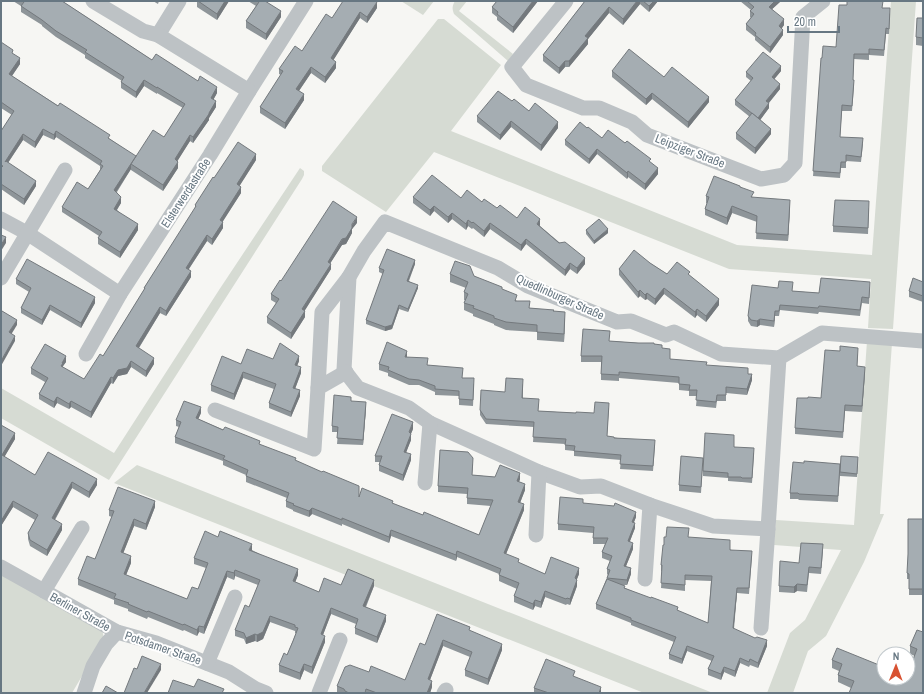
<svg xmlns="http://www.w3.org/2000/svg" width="924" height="694" font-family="'Archivo Narrow',sans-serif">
<rect width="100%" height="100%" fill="#f6f6f3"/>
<g fill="#d6dbd3">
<path d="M401 1H434L423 15Z"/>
<path d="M455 1H467L459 11 513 54 508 61 454 14C452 9 452 6 455 1Z"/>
<path d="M891 1H916L893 329 868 328 871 279 729 269 434 152 386 212 322 171V166L438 19H444L501 65 451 131 737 245 872 255Z"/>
<path d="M300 168 304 171V175L302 179 109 480 1 418V388L114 453 219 290Z"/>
<path d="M867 341 892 343 880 514H884L864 562 826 636 808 651 793 693H767L790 633 805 620 841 550 774 545 776 520 854 525Z"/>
<path d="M137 465 713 693H682L679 692 673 693H644L114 483Z"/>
<path d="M1 572 102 629 104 639 72 693H1Z"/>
</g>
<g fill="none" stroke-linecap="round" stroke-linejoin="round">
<g stroke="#bdc2c5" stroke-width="15">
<path d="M566 1 512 67 526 85 583 108H599L632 122 647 135 761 179 784 175 795 163 803 17 823 1"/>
<path d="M158 35 179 1"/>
<path d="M249 91 306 1"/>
<path d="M1 219 27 233 120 294 210 155 249 91 158 35 143 31 93 1"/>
<path d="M1 278 65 170"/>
<path d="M86 354 120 294"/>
<path d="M779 358 768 529 713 526 650 505 601 486 580 487 539 472 430 423 409 408 358 388 344 370 349 277 364 251 385 222 498 268 528 286 617 322 631 321 666 335 674 332 721 354 779 358 822 333 923 341"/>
<path d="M318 388 322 312 349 277"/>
<path d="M215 410 314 449 318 388 346 372"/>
<path d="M425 483 430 423"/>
<path d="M82 528 44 591 117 632 156 643 229 672 256 689 266 693"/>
<path d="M536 535 539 472"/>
<path d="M1 567 44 591"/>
<path d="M645 579 650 505"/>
<path d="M761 628 768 529"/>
<path d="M207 663 235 597"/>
<path d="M84 693 93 666 106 644 117 632"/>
<path d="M319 693 340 640"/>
<path d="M444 693 446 690"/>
</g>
</g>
<g fill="#8e9599">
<path d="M13 1H62L152 60 217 93 213 100 216 107 209 118V120L193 143 190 141 177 161 178 168 163 191 131 170V169L117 192 121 203 117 210 138 230 120 258 98 244V238L99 236 62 212V207L88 189 100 170V166L56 137 54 140 43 135 35 148 23 140 8 163 36 186 24 205 1 189V131L12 115 1 108V42L13 54 20 64 12 76 110 139 136 157 164 137 183 108 157 93V94L144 86 136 98 121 88V82L122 81 85 58V55L56 37 42 26V25L21 12V6Z"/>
<path d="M153 1H159L158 4Z"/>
<path d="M197 1H229L217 20 197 7Z"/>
<path d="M248 1H265L281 17 266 40 246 28V21L256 6Z"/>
<path d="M497 1H538L513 33 497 20V17L492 13V7Z"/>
<path d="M585 1H658L649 12 640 4 623 25 609 13 588 39V44L569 67H565L559 74 543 61V55Z"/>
<path d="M740 1H781L772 9 784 25 782 28 783 35 770 53 755 40V37L746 30V24L751 18 750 17V11L751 10Z"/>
<path d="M377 8 367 23 360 18 333 60 336 68 325 83 311 73 299 91 304 100 285 129 260 113V107L281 75 279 74V69L302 51 332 18Z"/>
<path d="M883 8 890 14 889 34H886L884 56 869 55V60L854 59 853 80 854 86 852 111H842L840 137 863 144 861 162 846 161V168H841L840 178 813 176 822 58Z"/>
<path d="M923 18V46L916 45V37Z"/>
<path d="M612 71 664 77 709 102 688 128 652 99 646 105 612 77Z"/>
<path d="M781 71 774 79 780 89 769 103V108L760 120 771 134 755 154 736 139V133L750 117 735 105V100L751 81 746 77V72Z"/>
<path d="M512 101 529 111 558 128 541 151 511 127 500 140 477 122V116Z"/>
<path d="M587 128 602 138 625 143 651 163 658 174 645 190 628 177 627 179 597 154 589 164 565 145V140Z"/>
<path d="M256 160 239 186 241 193 222 222 223 228 212 245 207 241 189 269 191 277 170 310 166 316 160 313 139 348 154 364 146 377 131 367 127 374 118 376 113 384 111 383 91 418 71 407 69 409 57 403 54 408 39 399V394L45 382 31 374V368L66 362 63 366V368L84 379 103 356 144 290V288L195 209V205L214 178Z"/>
<path d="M740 187 754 198 790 207 788 241 756 239 757 222 732 213 727 225 705 215V209L707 203H706V196Z"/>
<path d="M413 197 461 198 482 202 517 218 540 225V226L585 264 577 274 570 269 565 276 526 244 521 251 490 229 484 237 473 228 472 229 468 226 466 230 452 219 448 223 434 211 430 216 413 203Z"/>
<path d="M869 208 868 234 833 232V226Z"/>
<path d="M357 223 352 229V233L346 244 342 245 330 263 331 269 304 311 305 317 291 339 267 323V317L276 303 271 300V294L281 281Z"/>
<path d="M586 230 608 233 594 244 586 234Z"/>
<path d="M650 263 667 274 690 276 719 305 706 322 697 315 695 318 664 294 655 305 647 299 645 300 640 296 638 298 619 275V269Z"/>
<path d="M415 264 409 281 418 288 408 312 399 309 392 329 385 331 366 324V320L383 274 379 272V268Z"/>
<path d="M450 274 474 276 502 290 517 301 530 308 554 311 565 319 564 342 537 340V332L506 330 494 325V324L473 316V314L464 310V303L465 300H464V292L466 288 450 282Z"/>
<path d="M16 279 95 303 81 328 50 310 42 325 21 313V308L29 292 16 284Z"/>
<path d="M923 282V302L909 297V291Z"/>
<path d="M870 287 869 304 862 303 860 316 819 312 818 314 780 310 779 316H775L774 327 760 325 757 327 751 326 748 321V316L792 291 819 293Z"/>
<path d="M610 341 654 344 662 348 670 359 748 374 752 380 747 395 726 393V401H717L716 408 696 406 697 396H689V391L679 390V383L619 378V381L601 380V362H581V356Z"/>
<path d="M858 354 857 366 865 373 862 412 845 411 843 438 795 434V428L808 398H821Z"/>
<path d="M407 357 428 365 463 378 474 384 473 406 459 405V396L435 395V392L419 385H409L388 376V373L379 370V364Z"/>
<path d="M273 359 299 361 297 366 301 373 295 389 300 396 291 417 269 408V403L274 389 243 378 234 400 211 391V385L241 364Z"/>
<path d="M523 384V398L539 404 538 411 576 413H594L609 408 607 436 655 445 653 471 620 469 621 460 574 456V451L565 450V444L533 442 534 427 486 424 480 415V410Z"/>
<path d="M351 401 366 408 363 445 337 444 338 432H332V426Z"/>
<path d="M201 413 198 419 260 445 296 461 359 496 393 504 423 515 479 535 491 506 467 504V494L438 492V486L473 464 472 475 520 479 519 482 525 490 520 503 524 510 506 554 519 563 545 574H579L577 579V586L570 605 567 604 566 605 545 597 541 608 535 606 533 610 514 602V596L517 589 499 581V574L457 557 456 561 391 536 389 543 342 524V526L312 514 309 517 293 511V510L286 507V501L287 498 246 482V475L223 465V461L175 443V437L179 427 176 426V420Z"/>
<path d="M1 425 15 439 4 457 35 475 97 485 89 498 72 488 55 520 62 530 47 556 30 546 28 539V533L35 520 13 507 1 526Z"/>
<path d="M413 429 411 433V440L406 452 411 460 403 481 379 471V465L380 462H375V456Z"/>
<path d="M734 440V447L754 453 752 483 742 482H741L728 481V478L703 476V471Z"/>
<path d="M858 457 857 477 840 476V473L838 502 799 500 798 499H790V493L840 464Z"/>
<path d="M703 463 701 493 679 491V485Z"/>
<path d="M583 503 636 517 634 522 635 528 630 541 633 549 626 566 631 574 627 585H621L625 588 678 611 708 623 711 581 685 580V591L661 588 662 571H661V565L664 545 688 537 752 556 749 594 737 593 734 629 767 646 758 668 750 665 749 667 740 663 735 677 724 672 721 680 708 675V669L712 661 687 651 682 664 669 659V654L674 642 631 625V623L596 609V604L608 575 607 574V569L610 561 602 558V552L605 544H593V533L558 530V524Z"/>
<path d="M155 507 146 530 134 526 123 553 131 563 126 575 187 599 198 589 206 568 194 564V558L252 550 298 575 295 582 319 592 341 585 374 586 366 607 386 621 377 643 355 634V628L356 624 331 614 323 635 325 642 312 674 304 670 300 680 279 672V665L287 655 296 633H295V631L270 622 263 639 257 642 255 641 246 644 244 639 235 636V630L249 607 258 585 235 576 234 580 227 577 204 634 199 632 197 636 184 630 183 631 148 617 147 619 128 611V609L114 604V600L78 585V579L95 559 112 517 109 516V510Z"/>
<path d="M923 519V595H909V579H907V573Z"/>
<path d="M823 551 821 574 809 573 807 592 797 591 794 593 779 592V586L799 563Z"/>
<path d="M917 630 923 693 851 688 838 682V675L839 671 832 668V660L908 678 915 656 910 654V646Z"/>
<path d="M470 631 502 650 488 685 465 676V670L470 657 443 646 430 680 432 687 430 693H337V686L369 672 405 680 425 645Z"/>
<path d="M575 677 601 693H534V688Z"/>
</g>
<g fill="#74797d">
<path d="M225 1H229L217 20V14Z"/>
<path d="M533 1H538L513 33V27Z"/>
<path d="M637 1H640V4L623 25V19Z"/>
<path d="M654 1H658L649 12V6Z"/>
<path d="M775 1H781L769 12V7Z"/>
<path d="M377 2V8L367 23V17Z"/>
<path d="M609 7V13L588 39V44L569 67V61L585 36Z"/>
<path d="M281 11V17L266 40V34Z"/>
<path d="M360 12V18L331 64V58Z"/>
<path d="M784 19V25L779 32V26Z"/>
<path d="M783 30V35L770 53V47Z"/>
<path d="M20 58V64L9 80V74Z"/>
<path d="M565 61V67L559 74V68Z"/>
<path d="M336 62V68L325 83V77Z"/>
<path d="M781 66V71L772 82V77Z"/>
<path d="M311 67V73L296 95V89Z"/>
<path d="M144 80V86L136 98V92Z"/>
<path d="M780 84V89L766 106V101Z"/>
<path d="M217 87V93L211 104V98Z"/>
<path d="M652 93V99L646 105V99Z"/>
<path d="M304 94V100L285 129V123Z"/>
<path d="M709 97V102L688 128V122Z"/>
<path d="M216 101V107L209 118V120L193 143V137Z"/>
<path d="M769 103V108L758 123V118Z"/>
<path d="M511 121V127L500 140V135Z"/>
<path d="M558 122V128L541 151V145Z"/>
<path d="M43 129V135L35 148V142Z"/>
<path d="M771 129V134L755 154V148Z"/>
<path d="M56 131V137L54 140V135Z"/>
<path d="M23 134V140L5 167V162Z"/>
<path d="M190 135V141L175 165V159Z"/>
<path d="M597 149V154L589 164V159Z"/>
<path d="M256 154V160L237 190V184Z"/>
<path d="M136 156V161L131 164V169L114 195V190Z"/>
<path d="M178 162V168L163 191V185Z"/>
<path d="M658 168V174L645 190V184Z"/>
<path d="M628 171V177L627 179V173Z"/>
<path d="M36 181V186L24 205V199Z"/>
<path d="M241 187V193L220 226V220Z"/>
<path d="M121 197V203L114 214V209Z"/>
<path d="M790 200V207L788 241V235Z"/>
<path d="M434 206V211L430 216V210Z"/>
<path d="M732 206V213L727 225V218Z"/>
<path d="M452 213V219L448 223V217Z"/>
<path d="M357 217V223L352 229V233L346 244 342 245 328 267V262Z"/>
<path d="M540 219V225L537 230V224Z"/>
<path d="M468 220V226L466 230V224Z"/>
<path d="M223 222V228L212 245V239Z"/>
<path d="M490 223V229L484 237V231Z"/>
<path d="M138 224V230L120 258V252Z"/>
<path d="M608 229V233L594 244V241Z"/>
<path d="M207 235V241L186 273V268Z"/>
<path d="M6 237V243L1 251V245Z"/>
<path d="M526 239V244L521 251V245Z"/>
<path d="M585 258V264L577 274V268Z"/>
<path d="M415 260V264L407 284V281Z"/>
<path d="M570 263V269L565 276V270Z"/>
<path d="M331 264V269L302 315V309Z"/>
<path d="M191 271V277L166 316V311Z"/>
<path d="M418 285V288L408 312V309Z"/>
<path d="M664 288V294L655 305V299Z"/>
<path d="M640 290V296L638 298V292Z"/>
<path d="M647 293V299L645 300V295Z"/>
<path d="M95 297V303L81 328V323Z"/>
<path d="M719 299V305L706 322V316Z"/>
<path d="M50 305V310L42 325V320Z"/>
<path d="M399 305V309L392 329 385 331V327Z"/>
<path d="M160 307V313L136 352V346Z"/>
<path d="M697 309V315L695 318V312Z"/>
<path d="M305 311V317L291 339V333Z"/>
<path d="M775 311V316L774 327V321Z"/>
<path d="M565 312V319L564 342V334Z"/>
<path d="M760 319V325L757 327V321Z"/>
<path d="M17 320V325L9 338V332Z"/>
<path d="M15 336V341L1 366V361Z"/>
<path d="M407 351V357H405Z"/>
<path d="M66 356V362L63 366V369L61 372 62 363Z"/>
<path d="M299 356V361L295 371V365Z"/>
<path d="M154 358V364L146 377V371Z"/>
<path d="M131 361V367L127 374 118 376 113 384V378L118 370Z"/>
<path d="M301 367V373L293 394V388Z"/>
<path d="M865 367V373L862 412V406Z"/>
<path d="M243 372V378L234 400V394Z"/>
<path d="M752 374V380L747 395V389Z"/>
<path d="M111 377V383L91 418V412Z"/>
<path d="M300 390V396L291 417V412Z"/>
<path d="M57 397V403L54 408V402Z"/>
<path d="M71 401V407L69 409V404Z"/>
<path d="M366 402V408L363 445V440Z"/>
<path d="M201 407V413L196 424V418Z"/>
<path d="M413 422V429L409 439V432Z"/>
<path d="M15 433V439L2 461V455Z"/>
<path d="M411 434V440L404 458V452Z"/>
<path d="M411 454V460L403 481V475Z"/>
<path d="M520 473V479L517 487V481Z"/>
<path d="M97 479V485L89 498V492Z"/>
<path d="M72 482V488L52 524V518Z"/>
<path d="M525 484V490L518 508V502Z"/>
<path d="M13 501V507L1 526V521Z"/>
<path d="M155 501V507L146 530V524Z"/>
<path d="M524 504V510L504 559V553Z"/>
<path d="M312 508V514L309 517V511Z"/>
<path d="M636 512V517L632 527V522Z"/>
<path d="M134 519V526L121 559V552Z"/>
<path d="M635 523V528L628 546V541Z"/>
<path d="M62 524V530L47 556V550Z"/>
<path d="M391 530V536L389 543V537Z"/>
<path d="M633 543V549L624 571V566Z"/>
<path d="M252 544V550L249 556V550Z"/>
<path d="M457 551V557L456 561V555Z"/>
<path d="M131 556V563L124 580V574Z"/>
<path d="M579 568V574L575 584V578Z"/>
<path d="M631 568V574L627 585V580Z"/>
<path d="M298 569V575L293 588V581Z"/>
<path d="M235 570V576L234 580V573Z"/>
<path d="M227 571V577L204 634V627Z"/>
<path d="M374 580V586L363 612V606Z"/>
<path d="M577 580V586L570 605V599Z"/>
<path d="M797 584V591L794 593V587Z"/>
<path d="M737 588V593L733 634V628Z"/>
<path d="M545 591V597L541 608V602Z"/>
<path d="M535 600V606L533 610V604Z"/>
<path d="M331 608V614L321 640V634Z"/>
<path d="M386 615V621L377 643V637Z"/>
<path d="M270 616V622L263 639 257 642V635Z"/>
<path d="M199 626V632L197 636V630Z"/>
<path d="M255 634V641L246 644V638Z"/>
<path d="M325 636V642L312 674V667Z"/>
<path d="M443 640V646L428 685V679Z"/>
<path d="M767 640V646L758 668V663Z"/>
<path d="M502 644V650L488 685V679Z"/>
<path d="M687 646V651L682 664V659Z"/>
<path d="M740 658V663L735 677V671Z"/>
<path d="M161 664V670L147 693H144Z"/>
<path d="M304 664V670L300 680V673Z"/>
<path d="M724 667V672L721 680V674Z"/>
<path d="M432 681V687L430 693H427Z"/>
<path d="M601 687V693H599Z"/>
</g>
<g fill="#a5adb2" stroke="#74797d">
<path d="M22 1H62L152 60 156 54 198 81 200 76 217 87 211 98 216 101 209 113V114L193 137 190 135 175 159 178 162 163 185 131 164 153 130 164 137 185 104 157 87V88L144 80 136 92 121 82 124 77 85 52 87 50 56 31 42 20 21 6 24 2Z"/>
<path d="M198 1H225L217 14Z"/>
<path d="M258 1H265L281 11 266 34 246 21 259 2Z"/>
<path d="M343 1H376L377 2 367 17 360 12 331 58 336 62 325 77 311 67 296 89 304 94 285 123 260 107 283 71 279 69 295 46 302 51 326 14 332 18Z"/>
<path d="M497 1H533L513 27 497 14 498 12 492 7Z"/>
<path d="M585 1H637L623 19 609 7 585 36 588 38 569 61H565L559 68 543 55Z"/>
<path d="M643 1H654L649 6Z"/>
<path d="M747 1H775L769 7 784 19 779 26 783 30 770 47 755 35 756 33 746 24 754 14 750 11 754 7Z"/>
<path d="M847 1H883L882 8H890L889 29 886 28 884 50 869 49V54H854L853 80H854L852 106 842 105 840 137 863 138 861 157 846 155V162H841L840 173 813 171 821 58H822L823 46 836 47 839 5H847Z"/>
<path d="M917 18H923V38L916 37Z"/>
<path d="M1 42 13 50 12 53 20 58 9 74 58 106 60 103 110 135 108 138 136 156 114 190 121 197 114 209 138 224 120 252 98 238 102 232 62 207 77 182 88 189 103 166 100 164 102 161 56 131 54 135 43 129 35 142 23 134 5 162 6 161 36 181 24 199 1 184V168L3 166 1 165V131L14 111 1 102 2 101H1Z"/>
<path d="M629 49 664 77 672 67 709 97 688 122 652 93 646 99 612 71Z"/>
<path d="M763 52 781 66 772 77 780 84 766 101 769 103 758 118 735 100 753 78 746 72Z"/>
<path d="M498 91 512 101 514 99 529 111 535 103 558 122 541 145 511 121 500 135 477 116Z"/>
<path d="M752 113 771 129 755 148 736 133Z"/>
<path d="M580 122 587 128 588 127 602 138 608 130 625 143 627 141 651 159 649 161 658 168 645 184 628 171 627 173 597 149 589 159 565 140Z"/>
<path d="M238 142 256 154 237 184 241 187 220 220 223 222 212 239 207 235 186 268 191 271 170 304 166 311 160 307 136 346 154 358 146 371 131 361 127 368 118 370 113 378 111 377 91 412 71 401 69 404 57 397 54 402 39 394 48 378 31 368 45 344 66 356 62 363H63L61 366 84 379 100 354 103 356 145 288H144L196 206 195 205 213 177 214 178Z"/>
<path d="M432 175 461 198 467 190 482 202 484 199 497 208 500 205 517 218 525 207 540 219 537 224 559 243 565 242 585 258 577 268 570 263 565 270 526 239 521 245 490 223 484 231 473 222 472 223 468 220 466 224 452 213 448 217 434 206 430 210 413 197Z"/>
<path d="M714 176 740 186V187L754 192 751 197 790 200 788 235 756 233 757 216 732 206 727 218 705 209 709 197 706 196Z"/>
<path d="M835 200 869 201 868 228 833 226Z"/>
<path d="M333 201 357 217 352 224V228L346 238 342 239 328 262 331 264 302 309 305 311 291 333 267 317 279 299 271 294 280 280 281 281Z"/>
<path d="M599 219 608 229 594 241 586 230Z"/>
<path d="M1 235 6 237 1 245Z"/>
<path d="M387 249 415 260 407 281 418 285 408 309 399 305 392 325 385 327 366 320 384 270 379 268Z"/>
<path d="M634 250 650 263 667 274 677 262 690 272 688 274 719 299 706 316 697 309 695 312 664 288 655 299 647 293 645 295 640 290 638 292 619 269Z"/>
<path d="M27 259 95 297 81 323 50 305 42 320 21 308 31 288 16 279Z"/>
<path d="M455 261 470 266 474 276 502 287V289L517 295 515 301H530L529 308 554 310 553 311 565 312 564 334 537 332V325L506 322 494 318V316L473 308 474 306 464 303 468 294 464 292 468 282 450 274Z"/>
<path d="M821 278 870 282 869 298 862 297 860 310 819 306 818 308 780 305 779 311H775L774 321 760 319 757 321 751 320 748 316 752 285 778 288 779 281 793 282 792 291 819 293Z"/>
<path d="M913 278 923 282V296L909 291Z"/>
<path d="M2 311 17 320 9 332 15 336 1 361V313Z"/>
<path d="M583 329 610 331 609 341 638 343H654V344L662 345V348L670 349V359L707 362 706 365 748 368V374H752L747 389 726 387V395H717L716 402 696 400 697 390H689L690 385 679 384V377L619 372V375L601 374 602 356H581Z"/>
<path d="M387 342 407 351 405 357 428 358 427 365 463 368 462 378H474L473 400 459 399V391L435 389V386L419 380 409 379 388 370 389 367 379 364Z"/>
<path d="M280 343 299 356 295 365 301 367 293 388 300 390 291 412 269 403 276 384 243 372 234 394 211 385 222 356 241 364 247 349 273 359Z"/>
<path d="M840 346 858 348 857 366 865 367 862 406 845 405 843 432 795 428 797 398H808V397L821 398 825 350 840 351Z"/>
<path d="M506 378 523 379 522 398 539 399 538 411 576 413V412L594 413 595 402 609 403 607 436 614 437V438L655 440 653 466 620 464 621 455 574 451 575 446 565 445 566 439 533 437 534 422 486 419 480 410 481 390 505 392Z"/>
<path d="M334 395 351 397V401L366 402 363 440 337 438 338 427 332 426Z"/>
<path d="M184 401 201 407 196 418 223 430 225 427 260 441 259 444 296 458 295 460 322 472 323 471 359 486V497L362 488 393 501 392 503 423 515 424 512 479 535 493 500 467 498 468 488 438 486 440 450 468 452 473 458 472 475 495 477 500 465 520 473 517 481 525 484 518 502 524 504 504 553 519 559 518 562 545 574 551 557 579 568 575 578 577 580 570 599 567 598 566 599 545 591 541 602 535 600 533 604 514 596 519 583 499 575 501 569 457 551 456 555 391 530 389 537 342 518V520L312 508 309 511 293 505 294 504 286 501 289 493 246 476 248 470 223 459 225 456 175 437 181 422 176 420Z"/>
<path d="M392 414 413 422 409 432 411 434 404 452 411 454 403 475 379 465 382 456H375Z"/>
<path d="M1 425 15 433 2 455 35 475 48 452 97 479 89 492 72 482 52 518 62 524 47 550 30 540 28 533 38 515 13 501 1 521Z"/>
<path d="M705 433 734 435V447L754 448 752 478H742L741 477H728V473L703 471Z"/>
<path d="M681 456 703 458 701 487 679 485Z"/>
<path d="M841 456 858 457 857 474 840 472Z"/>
<path d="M804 461 840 464 838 496 799 494 798 493H790L793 462 804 463Z"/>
<path d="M118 487 155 501 146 524 134 519 121 552 131 556 124 574 187 599 192 587 198 589 208 563 194 558 205 531 218 537 220 531 252 544 249 550 298 569 293 581 319 592 324 578 341 585 348 569 374 580 363 606 386 615 377 637 355 628 358 619 331 608 321 634 325 636 312 667 304 664 300 673 279 665 284 653 287 655 293 641 298 628 295 627V625L270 616 263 632 257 635 255 634 246 638 244 633 235 630 245 605 249 607 260 580 235 570 234 573 227 571 204 627 199 626 197 630 184 624 183 625 148 611 147 612 128 604 129 603 114 598 116 594 78 579 87 556 95 559 114 511 109 510Z"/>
<path d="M560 497 583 499V503L614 506 615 503 636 512 632 522 635 523 628 541 633 543 624 566 631 568 627 580 607 578 610 570 607 569 612 556 602 552 608 538H593L594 527 558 524Z"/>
<path d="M908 519H923V589H909V574L907 573 908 554Z"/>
<path d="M667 527 689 528 688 537 730 540V550L752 551 749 588H737L733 628 755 638 757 637 767 640 758 663 750 659 749 662 740 658 735 671 724 667 721 674 708 669 714 656 687 646 682 659 669 654 676 637 631 620V618L596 604 607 579 625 586 624 588 651 598V597L678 607 677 610 708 623 712 576 685 575V585L661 583 662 565H661L663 545H664V537H666Z"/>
<path d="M801 543 823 544 821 568 809 567 807 585 797 584 794 587 779 586 780 561 799 563Z"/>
<path d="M437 614 470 627 469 630 502 644 488 679 465 670 472 652 443 640 428 679 432 681 427 693H377L366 689 365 693H349L345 691 344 689 337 686 345 667 350 665 369 672 371 666 405 680 420 643 425 645Z"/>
<path d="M917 630 923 632V693H849L854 681 838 675 842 664 832 660 837 648 884 667V678H908V673L917 649 910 646Z"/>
<path d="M142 656 161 664 144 693H124L134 668 137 669Z"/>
<path d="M546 659 575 671 573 676 601 687 599 693H549L534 688Z"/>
<path d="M198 679 224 689 222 693H168L173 680 194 687Z"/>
<path d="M106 686 118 693H102Z"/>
</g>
<g text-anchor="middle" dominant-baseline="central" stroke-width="4" stroke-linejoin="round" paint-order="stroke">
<g font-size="12" fill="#677782" stroke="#fff">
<text transform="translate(690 151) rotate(21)">Leipziger Straße</text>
<text transform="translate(186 193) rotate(-57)">Elsterwerdastraße</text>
<text transform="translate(560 297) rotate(24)">Quedlinburger Straße</text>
<text transform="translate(80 612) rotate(29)">Berliner Straße</text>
<text transform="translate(163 648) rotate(19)">Potsdamer Straße</text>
</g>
</g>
<rect width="924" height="694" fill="none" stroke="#677782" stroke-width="4"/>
<g transform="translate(896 666) rotate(1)"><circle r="19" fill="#ffffff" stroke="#c2c9cd"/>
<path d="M0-3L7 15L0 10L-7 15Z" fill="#d85232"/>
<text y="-6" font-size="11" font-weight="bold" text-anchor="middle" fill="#677782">N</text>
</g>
<path d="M788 26v6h51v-6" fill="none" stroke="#677782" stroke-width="2"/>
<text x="794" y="26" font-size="12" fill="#677782" stroke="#ffffff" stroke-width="3" paint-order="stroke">20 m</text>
</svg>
